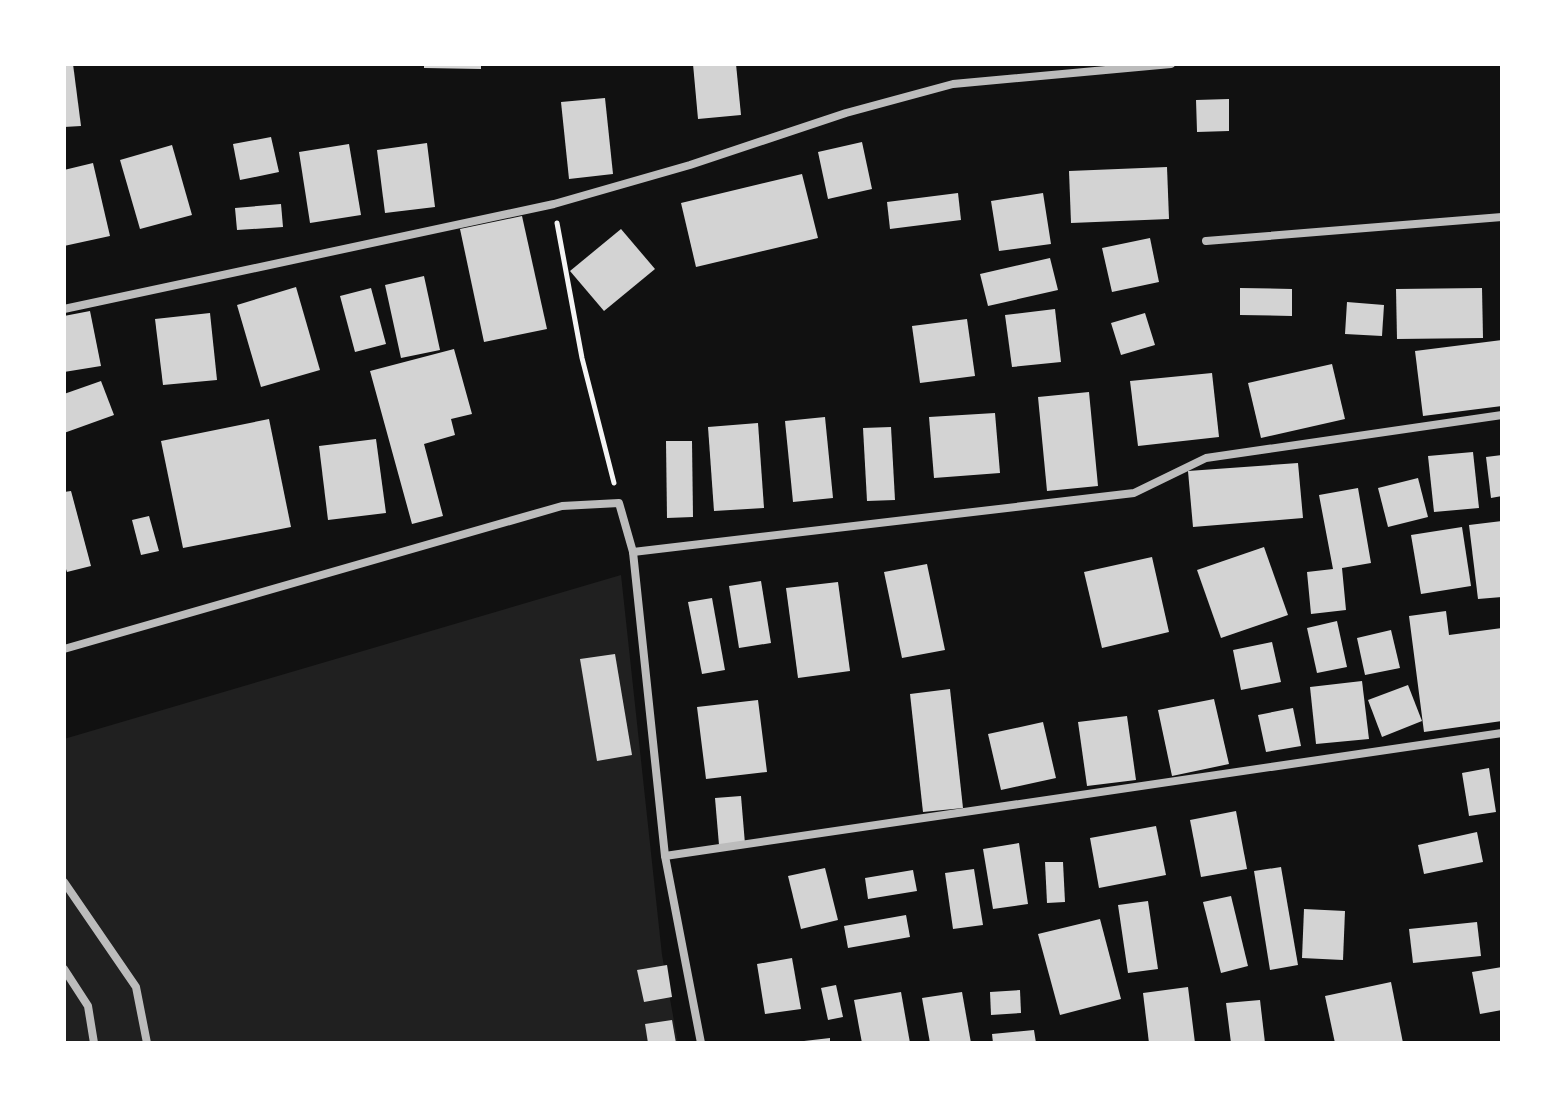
<svg xmlns="http://www.w3.org/2000/svg" width="1566" height="1107" font-family="'Titillium Web',sans-serif">
<rect width="100%" height="100%" fill="#111"/>
<path fill="#202020" d="M621 575 662 955 678 1043H64V739Z"/>
<g fill="#d3d3d3">
<path d="M64 64H73L81 126 64 127Z"/>
<path d="M424 64H481V69L424 68Z"/>
<path d="M693 64H736L741 115 698 119Z"/>
<path d="M605 98 613 174 569 179 561 102Z"/>
<path d="M1229 99V131L1197 132 1196 100Z"/>
<path d="M271 137 279 172 240 180 233 144Z"/>
<path d="M862 142 872 189 828 199 818 152Z"/>
<path d="M427 143 435 207 385 213 377 150Z"/>
<path d="M349 144 361 215 310 223 299 152Z"/>
<path d="M172 145 192 215 140 229 120 160Z"/>
<path d="M93 163 110 236 64 246V170Z"/>
<path d="M1167 167 1169 219 1071 223 1069 171Z"/>
<path d="M802 174 818 238 696 267 681 203Z"/>
<path d="M958 193 961 220 890 229 887 202Z"/>
<path d="M1043 193 1051 244 999 251 991 201Z"/>
<path d="M281 204 283 227 237 230 235 208Z"/>
<path d="M522 216 547 329 484 342 460 229Z"/>
<path d="M621 229 655 269 604 311 570 271Z"/>
<path d="M1150 238 1159 282 1112 292 1102 248Z"/>
<path d="M1050 258 1058 290 988 306 980 274Z"/>
<path d="M424 276 440 350 401 358 385 285Z"/>
<path d="M296 287 320 370 261 387 237 305Z"/>
<path d="M371 288 386 344 355 352 340 296Z"/>
<path d="M1240 288 1292 289V316L1240 315Z"/>
<path d="M1482 288 1483 338 1397 339 1396 289Z"/>
<path d="M1347 302 1384 305 1382 336 1345 334Z"/>
<path d="M1055 309 1061 362 1012 367 1005 315Z"/>
<path d="M90 311 101 366 64 372V316Z"/>
<path d="M210 313 217 380 163 385 155 319Z"/>
<path d="M1145 313 1155 345 1121 355 1111 323Z"/>
<path d="M967 319 975 376 920 383 912 326Z"/>
<path d="M1502 340V406L1423 416 1415 351Z"/>
<path d="M454 349 472 414 451 419 455 435 424 444 443 516 412 524 370 371Z"/>
<path d="M1332 364 1345 419 1261 438 1248 383Z"/>
<path d="M1212 373 1219 437 1138 446 1130 381Z"/>
<path d="M101 381 114 415 64 433V394Z"/>
<path d="M1089 392 1098 486 1047 491 1038 397Z"/>
<path d="M995 413 1000 473 934 478 929 417Z"/>
<path d="M825 417 833 498 793 502 785 421Z"/>
<path d="M269 419 291 527 183 548 161 441Z"/>
<path d="M758 423 764 508 714 511 708 427Z"/>
<path d="M891 427 895 500 867 501 863 428Z"/>
<path d="M376 439 386 513 328 520 319 446Z"/>
<path d="M666 441H692L693 517 667 518Z"/>
<path d="M1473 452 1479 508 1434 512 1428 456Z"/>
<path d="M1502 455V496L1491 498 1486 457Z"/>
<path d="M1298 463 1303 518 1193 527 1188 471Z"/>
<path d="M1418 478 1428 517 1388 527 1378 488Z"/>
<path d="M1358 488 1371 563 1342 568 1346 610 1311 614 1307 572 1333 569 1319 495Z"/>
<path d="M71 491 91 566 67 572 64 563V492Z"/>
<path d="M149 516 159 551 141 555 132 520Z"/>
<path d="M1502 521V597L1478 599 1469 525Z"/>
<path d="M1462 527 1471 586 1421 594 1411 535Z"/>
<path d="M1264 547 1288 615 1221 638 1197 570Z"/>
<path d="M1152 557 1169 632 1102 648 1084 572Z"/>
<path d="M927 564 945 650 902 658 884 572Z"/>
<path d="M761 581 771 643 739 648 729 586Z"/>
<path d="M838 582 850 671 798 678 786 588Z"/>
<path d="M712 598 725 670 702 674 688 602Z"/>
<path d="M1446 611 1449 635 1502 628V721L1424 732 1409 616Z"/>
<path d="M1337 621 1347 667 1317 673 1307 628Z"/>
<path d="M1391 630 1400 668 1365 675 1357 638Z"/>
<path d="M1272 642 1281 682 1241 690 1233 650Z"/>
<path d="M615 654 632 755 597 761 580 659Z"/>
<path d="M1362 681 1369 739 1316 744 1310 687Z"/>
<path d="M1408 685 1422 721 1382 737 1368 700Z"/>
<path d="M950 689 963 808 923 812 910 694Z"/>
<path d="M1214 699 1229 764 1172 776 1158 710Z"/>
<path d="M758 700 767 772 706 779 697 707Z"/>
<path d="M1293 708 1301 746 1266 752 1258 715Z"/>
<path d="M1127 716 1136 780 1087 786 1078 722Z"/>
<path d="M1043 722 1056 778 1001 790 988 734Z"/>
<path d="M1489 768 1496 812 1469 816 1462 773Z"/>
<path d="M741 796 745 844 719 845 715 798Z"/>
<path d="M1236 811 1247 869 1201 877 1190 820Z"/>
<path d="M1156 826 1166 875 1099 888 1090 838Z"/>
<path d="M1477 832 1483 862 1424 874 1418 845Z"/>
<path d="M1019 843 1028 904 993 909 983 849Z"/>
<path d="M1045 862H1063L1065 902 1047 903Z"/>
<path d="M1281 867 1298 965 1270 970 1254 871Z"/>
<path d="M825 868 838 920 801 929 788 876Z"/>
<path d="M974 869 983 925 953 929 945 873Z"/>
<path d="M913 870 917 891 868 899 865 878Z"/>
<path d="M1231 896 1248 966 1221 973 1203 902Z"/>
<path d="M1148 901 1158 969 1128 973 1118 905Z"/>
<path d="M1304 909 1345 911 1343 960 1302 958Z"/>
<path d="M906 915 910 937 848 948 844 926Z"/>
<path d="M1100 919 1121 999 1060 1015 1038 934Z"/>
<path d="M1477 922 1481 956 1413 963 1409 929Z"/>
<path d="M792 958 801 1009 765 1014 757 964Z"/>
<path d="M667 965 672 997 644 1002 637 970Z"/>
<path d="M1502 967V1010L1480 1014 1472 972Z"/>
<path d="M1391 982 1403 1043H1335L1325 996Z"/>
<path d="M836 985 843 1017 828 1020 821 988Z"/>
<path d="M1188 987 1195 1043H1149L1143 993Z"/>
<path d="M1020 990 1021 1013 991 1015 990 992Z"/>
<path d="M901 992 910 1043H862L854 1000Z"/>
<path d="M962 992 971 1043H930L922 998Z"/>
<path d="M1260 1000 1265 1043H1231L1226 1003Z"/>
<path d="M672 1020 676 1043H648L645 1024Z"/>
<path d="M1034 1030 1036 1043H993L992 1034Z"/>
<path d="M830 1038V1043H804V1041Z"/>
</g>
<g fill="none" stroke-linecap="round" stroke-linejoin="round">
<path stroke="#f5f5f5" stroke-width="5" d="M557 223 582 358 614 483"/>
<g stroke="#bcbcbc" stroke-width="8">
<path d="M1206 241 1502 217"/>
<path d="M64 309 554 204 690 165 846 113 953 84 1171 64"/>
<path d="M633 552 1134 493 1206 458 1502 415"/>
<path d="M64 649 562 506 619 503 633 552 665 856 701 1043"/>
<path d="M665 856 1502 733"/>
<path d="M64 882 136 987 147 1043"/>
<path d="M64 969 88 1006 94 1043"/>
</g>
</g>
<rect width="1566" height="1107" fill="none" stroke="#ffffff" stroke-width="132"/>
</svg>
